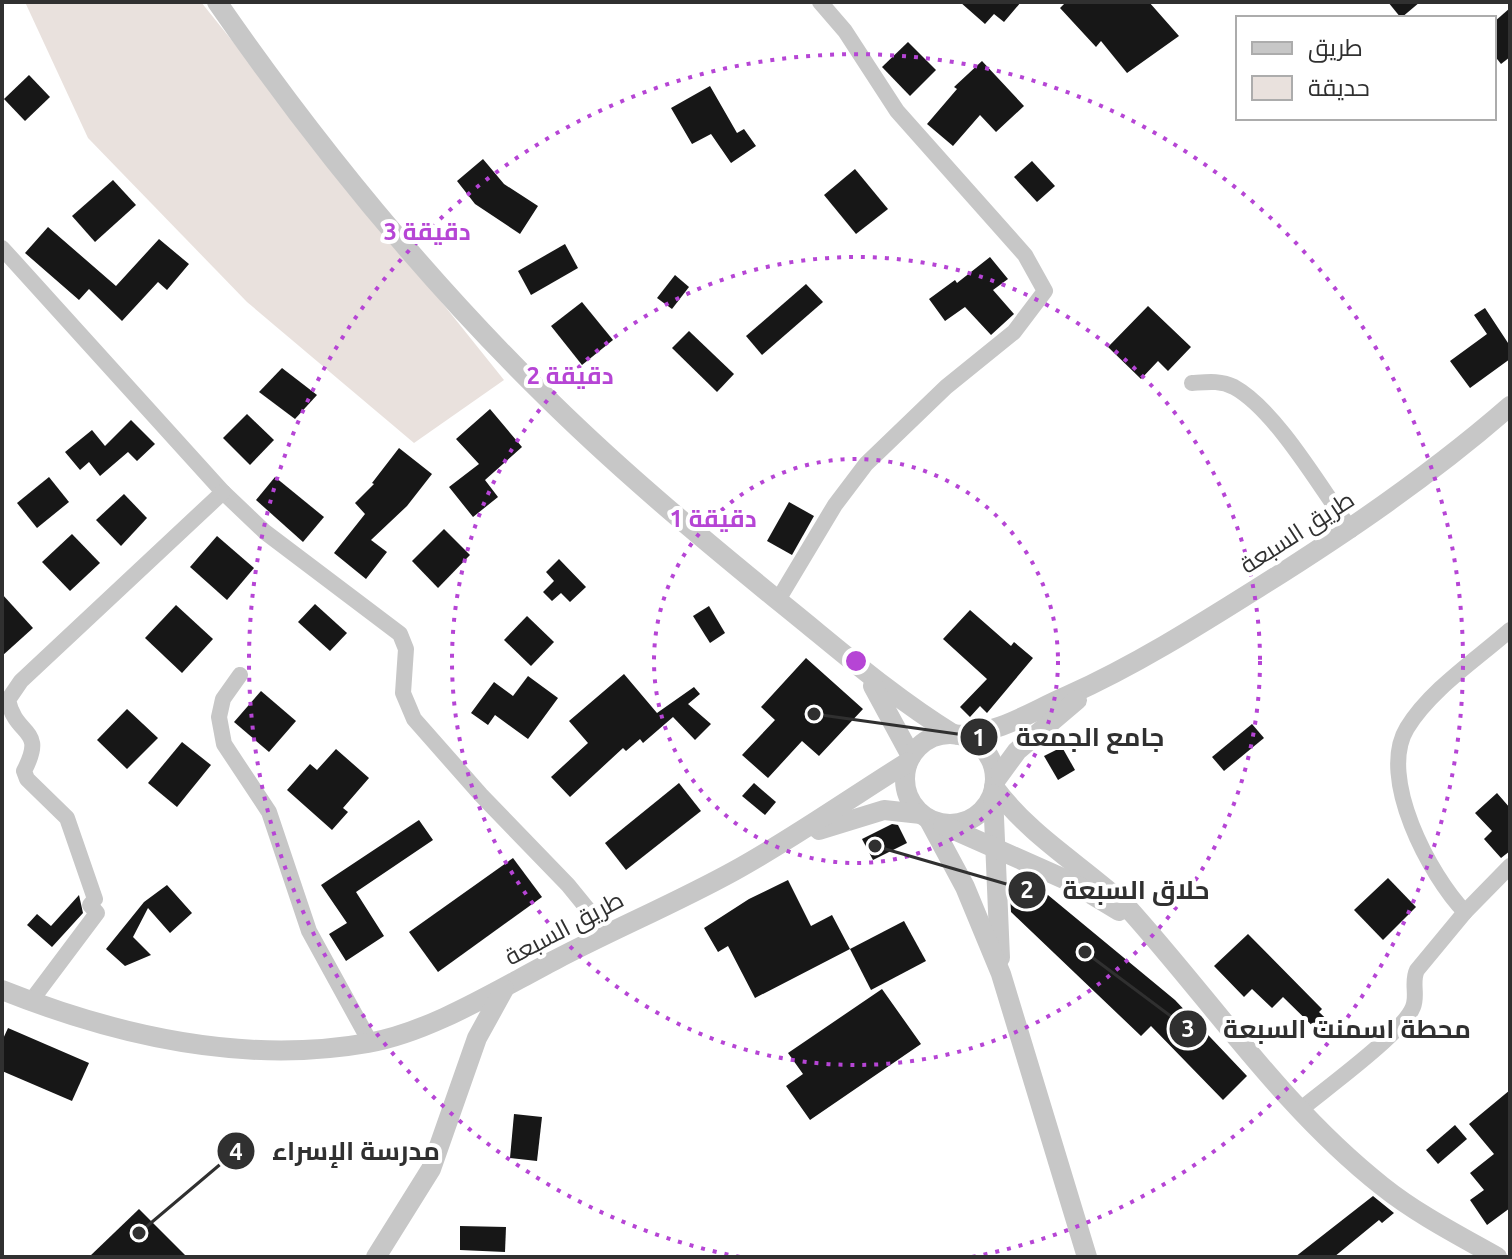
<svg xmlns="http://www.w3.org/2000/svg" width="1512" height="1259" font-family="Ubuntu,Cairo,sans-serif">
<rect width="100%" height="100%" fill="#fff"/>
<path fill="#e9e1dd" d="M25 2H201L504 380 414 443 247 302 88 138Z"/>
<g fill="#171717">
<path d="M960 2H1021L1004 22 994 14 985 24Z"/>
<path d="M1066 2H1149L1179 36 1127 73 1101 41 1096 47 1060 8Z"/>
<path d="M1388 2H1420L1401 18Z"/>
<path d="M1510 8V57L1501 64 1494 55V22Z"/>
<path d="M908 42 936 70 910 96 882 67Z"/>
<path d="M982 61 1024 106 996 132 980 115 953 146 927 124 957 89 954 87Z"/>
<path d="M29 75 50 97 25 121 4 99Z"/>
<path d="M710 86 737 133 744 129 756 146 731 163 711 134 692 144 671 108Z"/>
<path d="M483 159 504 184 538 206 520 234 475 204 457 181Z"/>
<path d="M1032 161 1055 186 1037 202 1014 177Z"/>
<path d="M855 169 888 209 856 234 824 195Z"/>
<path d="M113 180 136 205 95 242 72 216Z"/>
<path d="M48 227 116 286 159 239 189 264 167 290 158 282 122 321 89 289 79 300 25 253Z"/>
<path d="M565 244 578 268 531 295 518 271Z"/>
<path d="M990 257 1008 279 993 290 1014 314 991 335 965 307 945 321 929 299 955 280 957 283Z"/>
<path d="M675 275 689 287 672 309 657 298Z"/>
<path d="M806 284 823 302 762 355 746 336Z"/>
<path d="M582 302 613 340 582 365 551 326Z"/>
<path d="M1148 306 1191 347 1168 371 1158 361 1141 379 1108 347Z"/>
<path d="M1485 308 1510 346V359L1470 388 1450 361 1487 334 1474 315Z"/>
<path d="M689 331 734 374 717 392 672 348Z"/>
<path d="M282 368 317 395 295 419 259 392Z"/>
<path d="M490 409 522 447 485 480 498 497 473 517 449 487 479 464 456 439Z"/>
<path d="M247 414 274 440 250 465 223 438Z"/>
<path d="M131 420 155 444 137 461 128 452 100 476 89 462 80 470 65 452 92 430 105 446Z"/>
<path d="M399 448 432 474 407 506 371 540 387 552 366 579 334 553 365 514 355 503 374 484 372 483Z"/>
<path d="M49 477 69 502 37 528 17 503Z"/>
<path d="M275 477 324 517 303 542 256 500Z"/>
<path d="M124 494 147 518 121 546 96 520Z"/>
<path d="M789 502 814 516 792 555 767 541Z"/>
<path d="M444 529 470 555 438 588 412 561Z"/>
<path d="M72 534 100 563 70 591 42 562Z"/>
<path d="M217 536 254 568 227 600 190 567Z"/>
<path d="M559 559 586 587 570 602 561 593 552 601 543 592 554 581 546 572Z"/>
<path d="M2 594 33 628 2 656Z"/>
<path d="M315 604 347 633 330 651 298 622Z"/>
<path d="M176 605 213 639 182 673 145 638Z"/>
<path d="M709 606 725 633 710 643 693 616Z"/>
<path d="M970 610 1011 646 1014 642 1033 658 987 713 980 706 970 717 960 707 987 679 943 639Z"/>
<path d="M527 616 554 642 531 666 504 640Z"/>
<path d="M806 658 863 709 819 756 802 741 768 778 742 755 775 720 761 707Z"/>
<path d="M624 674 657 713 694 687 700 694 688 704 711 724 695 740 673 717 643 743 640 739 626 751 623 748 570 797 551 777 588 743 569 721Z"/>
<path d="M528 676 558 698 528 739 495 715 488 725 471 713 494 682 513 696Z"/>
<path d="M261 691 296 721 269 752 234 722Z"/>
<path d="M127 709 158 738 127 769 97 740Z"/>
<path d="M1252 724 1264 738 1224 771 1212 757Z"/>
<path d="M182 742 211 765 177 807 148 783Z"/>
<path d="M1062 747 1075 770 1058 780 1044 756Z"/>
<path d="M336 749 369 778 343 808 348 812 332 830 287 790 310 764 317 770Z"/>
<path d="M679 783 701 811 626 870 605 843Z"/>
<path d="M754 783 776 802 765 815 742 796Z"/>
<path d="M1497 793 1510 808V851L1501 858 1484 839 1492 831 1475 813Z"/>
<path d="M419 820 433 840 356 892 384 936 346 961 329 934 347 923 321 885Z"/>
<path d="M892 824 898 825 907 843 873 860 862 839Z"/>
<path d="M513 858 542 897 438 972 409 932Z"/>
<path d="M1025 876 1175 1000 1247 1076 1223 1100 1151 1026 1141 1036 1011 912 1010 893Z"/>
<path d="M1388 878 1416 907 1383 940 1354 910Z"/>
<path d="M788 880 811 926 832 915 850 949 755 998 728 946 718 952 704 928 749 899Z"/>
<path d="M167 885 192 913 170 933 148 908 133 937 151 955 125 966 106 949 144 902Z"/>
<path d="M79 895 83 913 52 947 27 925 37 914 51 926Z"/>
<path d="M904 921 926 961 871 990 850 949Z"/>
<path d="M1248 934 1322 1009 1319 1012 1339 1031 1329 1042 1283 997 1272 1008 1252 989 1244 997 1214 966Z"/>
<path d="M882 989 921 1044 810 1120 786 1086 803 1074 788 1053Z"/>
<path d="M8 1028 89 1063 72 1101 2 1071V1041Z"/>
<path d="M1510 1090V1208L1487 1225 1470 1200 1484 1190 1470 1173 1494 1154 1469 1124Z"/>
<path d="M514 1114 542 1117 537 1161 510 1158Z"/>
<path d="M1455 1125 1467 1139 1438 1164 1426 1150Z"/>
<path d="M1373 1196 1394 1213 1382 1223 1379 1220 1334 1257H1295Z"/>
<path d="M139 1209 187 1257H89Z"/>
<path d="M460 1226 506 1227 505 1252 460 1250Z"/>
</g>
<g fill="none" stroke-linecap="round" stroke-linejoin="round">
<g stroke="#c7c7c7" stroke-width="16">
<path d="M2 248 223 492 265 532 400 634 406 649 403 693 414 719 481 795 568 885 590 912 603 937"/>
<path d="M1192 383C1207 382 1220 380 1234 387 1276 410 1322 490 1351 530"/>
<path d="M778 600 835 505 866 464 946 387 1014 332 1045 291 1025 255 897 111 845 31 820 2"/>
<path d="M240 675 223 699 219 717 224 744 269 812 309 931 370 1042"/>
<path d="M1465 912C1430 876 1377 777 1407 728 1431 689 1476 660 1510 630"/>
<path d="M31 1001 97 913 90 905 95 899 67 818 27 779 24 771C47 727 16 738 8 700L21 681 223 492"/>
<path d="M1300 1110C1325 1089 1403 1033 1413 1007 1418 995 1411 982 1417 970L1465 912 1510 866"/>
</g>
<g stroke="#c7c7c7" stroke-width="20">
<path d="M217 2C312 139 420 272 538 389 613 464 693 531 775 598 834 645 888 694 953 734"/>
<path d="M873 686 911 756"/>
<circle cx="950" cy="779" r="45"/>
<path d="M959 735C1000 733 1030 712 1067 696 1134 666 1196 627 1258 588 1346 533 1431 475 1510 406"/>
<path d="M995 781 1017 751 1077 700"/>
<path d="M994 787C1031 837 1083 866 1127 907 1211 1000 1283 1108 1382 1186 1417 1214 1458 1235 1497 1257"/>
<path d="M993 794 1000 958"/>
<path d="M929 820 965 887 1001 974 1087 1257"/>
<path d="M943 825 1071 882 1119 911"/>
<path d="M819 830 884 810 921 814"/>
<path d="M2 990C117 1036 244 1065 368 1043 431 1032 499 989 555 960 614 929 676 903 734 871 794 838 850 798 908 762"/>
<path d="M376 1257 431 1169 477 1038 504 989"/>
</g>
</g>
<g fill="none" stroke="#b645d5" stroke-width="4" stroke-dasharray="4 8">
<circle cx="856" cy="661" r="202"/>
<circle cx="856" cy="661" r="404"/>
<path d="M740 1257A607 607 0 1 1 972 1257"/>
</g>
<g text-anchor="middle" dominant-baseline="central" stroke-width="8" stroke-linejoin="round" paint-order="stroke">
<g font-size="24" fill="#303030" stroke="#fff">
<text transform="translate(1297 532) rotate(-33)">طريق السبعة</text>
<text transform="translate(564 928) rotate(-28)">طريق السبعة</text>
</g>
</g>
<circle cx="856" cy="661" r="12" fill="#b645d5" stroke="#fff" stroke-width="4"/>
<g font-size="24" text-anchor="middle" font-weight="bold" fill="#b645d5" stroke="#fff" stroke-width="8" stroke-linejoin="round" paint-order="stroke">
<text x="427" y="240">3 دقيقة</text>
<text x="570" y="384">2 دقيقة</text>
<text x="713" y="527">1 دقيقة</text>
</g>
<path fill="none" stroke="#303030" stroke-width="3" d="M814 714L979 737M875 846L1027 890M1085 952L1188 1029M139 1233L236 1151"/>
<g fill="#303030" stroke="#fff" stroke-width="3">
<circle cx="814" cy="714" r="8"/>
<circle cx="875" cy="846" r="8"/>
<circle cx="1085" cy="952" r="8"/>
<circle cx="139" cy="1233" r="8"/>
<circle cx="979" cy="737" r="20"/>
<circle cx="1027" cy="890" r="20"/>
<circle cx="1188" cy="1029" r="20"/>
<circle cx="236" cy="1151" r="20"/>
</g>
<g font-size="24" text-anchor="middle" font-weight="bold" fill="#fff">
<text x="979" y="746">1</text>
<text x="1027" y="898">2</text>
<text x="1188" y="1037">3</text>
<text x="236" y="1160">4</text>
</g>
<g font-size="26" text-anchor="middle" font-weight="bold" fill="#303030" stroke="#fff" stroke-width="8" stroke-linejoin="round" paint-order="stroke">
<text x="1090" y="746">جامع الجمعة</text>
<text x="1136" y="899">حلاق السبعة</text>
<text x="1347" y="1038">محطة اسمنت السبعة</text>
<text x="356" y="1160">مدرسة الإسراء</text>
</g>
<rect width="1512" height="1259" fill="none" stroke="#303030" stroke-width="8"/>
<rect x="1236" y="16" width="260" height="104" fill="#ffffff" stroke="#acacac" stroke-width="2"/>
<rect x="1252" y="42" width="40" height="12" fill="#c7c7c7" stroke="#acacac" stroke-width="2"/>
<text x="1308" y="56" font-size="24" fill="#303030">طريق</text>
<rect x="1252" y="76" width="40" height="24" fill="#e9e1dd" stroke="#acacac" stroke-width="2"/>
<text x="1308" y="96" font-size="24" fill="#303030">حديقة</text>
</svg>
